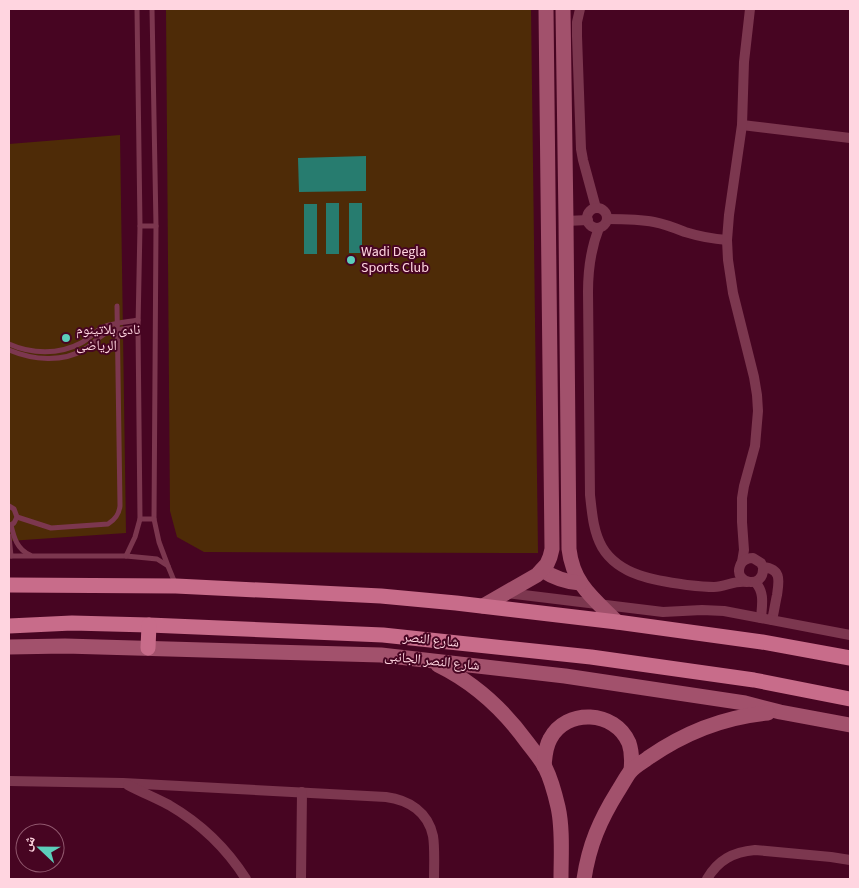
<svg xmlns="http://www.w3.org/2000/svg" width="859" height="888" font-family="'Source Sans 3','Noto Naskh Arabic',sans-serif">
<rect width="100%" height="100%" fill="#470522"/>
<g fill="#4e2b07">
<path d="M166 9H531L538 553 204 552 177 537 170 511Z"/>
<path d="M120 135 126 533 9 541V144Z"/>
</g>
<g fill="#277c6f">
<path d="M366 156V191L299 192 298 158Z"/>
<rect x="326" y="203" width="13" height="51"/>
<rect x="349" y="203" width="13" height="50"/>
<rect x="304" y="204" width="13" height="50"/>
</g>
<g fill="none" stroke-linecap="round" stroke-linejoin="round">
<g stroke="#7c374f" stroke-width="5">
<path d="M152 9 156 226 154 519 159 542 168 566"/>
<path d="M140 226H156"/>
<path d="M9 344C31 354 59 355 81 343 89 339 95 331 103 327 114 323 127 322 138 320"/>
<path d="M9 350C33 360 62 363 85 349 93 344 99 336 107 333 117 329 128 328 138 327"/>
<path d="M9 506 14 509 17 517 14 523 9 526"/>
<path d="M17 517 51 528 108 524C116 519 119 514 120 506L117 306"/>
<path d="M140 519H154"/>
<path d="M11 525C14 538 17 549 30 555"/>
<path d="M9 536 11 556"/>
<path d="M9 556H126L147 558 157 559 168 566 175 583"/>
<path d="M126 556 135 537 140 519 138 327 140 226 137 9"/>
</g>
<g stroke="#7c374f" stroke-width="10">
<path d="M580 9 577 22V36L581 149 583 160 596 208"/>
<path d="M742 125 850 138"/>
<circle cx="597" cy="218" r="10"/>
<path d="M607 219C623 219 639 219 654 222 665 224 675 228 685 232 698 236 713 239 727 240"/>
<path d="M566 221 588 220"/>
<path d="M599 228C591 248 588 270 588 292L590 495C592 512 593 531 602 547 619 576 657 581 687 585 696 586 705 587 714 587 726 587 734 580 747 582"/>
<path d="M742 562 744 550 742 522V498L744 486 755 446 758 411 757 395 754 377 733 293 728 260 727 240 729 215 742 125 744 62 750 9"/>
<path d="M763 567C765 590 733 584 740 566 742 560 747 558 753 558L761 563 763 567C782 569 779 581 777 595 775 604 774 612 772 620"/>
<path d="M755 582C765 592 762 605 761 618"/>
<path d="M507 593 663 612 702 610 724 611 850 635"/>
<path d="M9 781 123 783 386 797C409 800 428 812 433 836 435 848 434 866 434 879"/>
<path d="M128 785C141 792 156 798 169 805 200 823 227 849 246 879"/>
<path d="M301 879 302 792"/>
<path d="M707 879C718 860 733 852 755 850L831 857 850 860"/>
</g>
<g stroke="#a2516c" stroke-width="15">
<path d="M563 9 566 221 569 549C573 584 593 598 617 622"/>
<path d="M542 570C554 578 566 582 580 583"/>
<path d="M483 606 537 575 547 564 550 557 552 549 546 9"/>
<path d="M9 647 65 646 381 655 565 676 745 703 780 712 850 725"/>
<path d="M438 665C475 683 503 709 527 742 533 750 540 758 545 767 551 779 555 794 558 807 563 829 561 856 561 879"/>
<path d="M544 766C545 757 545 748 550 739 566 708 615 710 629 743 632 752 632 761 631 770"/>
<path d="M584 879C589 845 600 820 618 791 622 785 626 777 630 772 635 766 643 762 648 758 684 733 724 717 768 713"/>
</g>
<g stroke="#c86c8a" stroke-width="15">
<path d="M9 585 176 586 381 596 456 603 617 622 762 642 850 658"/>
<path d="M9 626 72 623 149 625 383 635 591 657 754 680 850 699"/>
<path d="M148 648 149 625"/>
</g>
</g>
<g fill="#5ccebb" stroke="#470522" stroke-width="2">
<circle cx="351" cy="260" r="5"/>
<circle cx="66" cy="338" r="5"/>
</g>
<g text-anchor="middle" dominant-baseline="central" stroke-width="4" stroke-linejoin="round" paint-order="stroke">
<g font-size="14" fill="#ffd5e0" stroke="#470522" text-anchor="start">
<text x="361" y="252">Wadi Degla<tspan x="361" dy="16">Sports Club</tspan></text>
<text x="76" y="330">نادى بلاتينوم<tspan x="76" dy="16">الرياضى</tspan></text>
</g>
<g font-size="14" fill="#ffd5e0" stroke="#470522">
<text transform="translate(431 640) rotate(6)">شارع النصر</text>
<text transform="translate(432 661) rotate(6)">شارع النصر الجانبى</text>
</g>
</g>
<rect width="859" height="888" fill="none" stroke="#ffd5e0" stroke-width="20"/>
<g transform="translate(40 848) rotate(292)"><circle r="24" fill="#470522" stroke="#91586e"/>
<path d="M0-4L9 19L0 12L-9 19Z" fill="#5ccebb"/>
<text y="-8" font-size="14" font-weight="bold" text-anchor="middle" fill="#ffd5e0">ش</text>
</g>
</svg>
